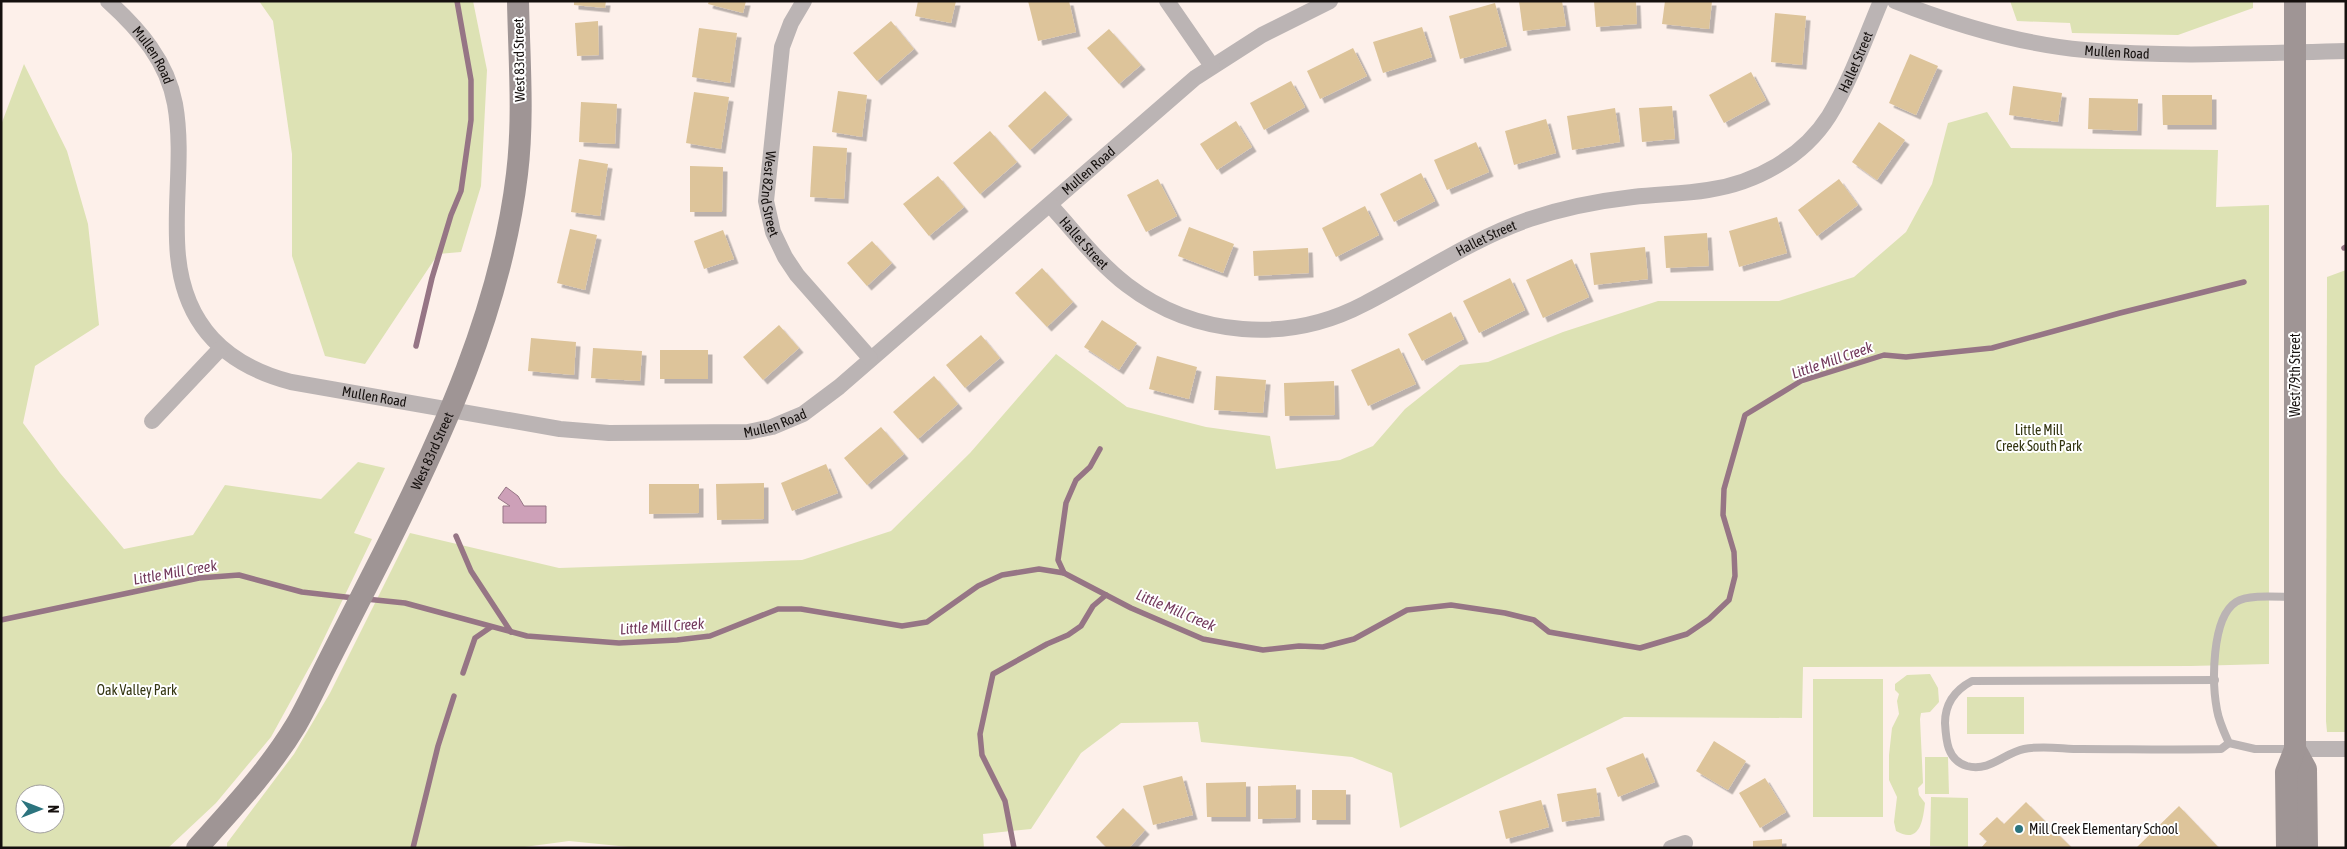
<svg xmlns="http://www.w3.org/2000/svg" width="2347" height="849" font-family="'Asap Condensed',sans-serif">
<defs>
<filter id="shadow"><feDropShadow dx="4.5" dy="4.5" stdDeviation="0" flood-color="#0004"/></filter>
</defs>
<rect width="100%" height="100%" fill="#fdf0ea"/>
<g fill="#dde2b4" fill-rule="evenodd">
<path d="M259 1H473L487 70 481 186 461 252 438 254 365 364 325 356 292 256V154L273 21Z"/>
<path d="M2010 1H2253V8L2178 35 2072 33 2070 23 2017 21Z"/>
<path d="M24 64 67 151 88 224 99 325 35 366 23 423 60 473 124 549 193 535 225 485 321 499 358 462 385 468 354 533 372 539 315 657 271 737 216 803 168 848H1V125ZM25 794H55V824H25Z"/>
<path d="M1987 112 2011 148 2218 150 2216 207 2269 205V664L2191 666 1803 667 1802 718 1624 717 1400 828 1392 773 1352 757 1201 742 1198 722 1121 723 1081 753 1031 829 983 834 984 848H639L569 841 517 848H227V843L294 754 330 693 410 533 559 568 802 560 891 531 970 453 1056 354 1127 407 1206 427 1270 436 1276 469 1340 460 1373 446 1405 409 1460 365 1488 362 1563 332 1658 301H1779L1854 277 1906 232 1932 184 1948 123Z"/>
<path d="M2346 270V732H2327L2326 721 2327 277Z"/>
<path d="M1930 674 1938 688 1939 702 1930 712 1921 713 1920 719 1923 783 1918 788 1919 795 1925 803C1923 820 1920 845 1896 831L1894 822 1897 797 1889 780V755L1892 728 1899 714 1897 701 1899 694 1895 690V684L1907 675Z"/>
<rect x="1813" y="679" width="70" height="138"/>
<rect x="1967" y="697" width="57" height="37"/>
<path d="M1925 757H1948L1949 794H1925Z"/>
<path d="M1931 797 1968 798V847L1930 846Z"/>
</g>
<path fill="#cda0b8" stroke="#967585" d="M506 487 518 496 524 506H546V523H503V506H510L498 498Z"/>
<g fill="none" stroke-linecap="round" stroke-linejoin="round">
<g stroke="#967585" stroke-width="5.5">
<path d="M2344 248 2346 247"/>
<path d="M416 346 432 278 451 215 461 191 471 120V80L457 1"/>
<path d="M456 536 471 571 511 632"/>
<path d="M1064 573 1058 560 1066 503 1076 480 1090 467 1100 449"/>
<path d="M366 599 405 603 527 636 619 643 677 640 710 636 778 609H801L902 626 927 622 978 586 1002 575 1039 569 1064 573 1131 608 1203 639 1263 650 1299 646 1323 647 1354 639 1407 610 1451 605 1505 613 1534 620 1549 632 1640 648 1687 634 1709 619 1729 600 1735 576 1734 552 1723 515 1724 489 1745 415 1801 381 1884 355 1906 357 1992 348 2120 313 2244 282"/>
<path d="M1 620 199 578 239 575 302 592 354 598"/>
<path d="M463 673 475 638 491 627"/>
<path d="M413 848 438 746 454 696"/>
<path d="M1014 848 1005 801 982 755 980 734 993 674 1047 644 1068 635 1081 626 1093 606 1106 595"/>
</g>
</g>
<g fill="#ddc49a" filter="url(#shadow)">
<path d="M574 1H606L605 8 574 5Z"/>
<path d="M709 1H746L743 13 708 4Z"/>
<path d="M918 1H956L951 23 915 16Z"/>
<path d="M1028 1H1069L1076 32 1038 41Z"/>
<path d="M1519 1H1562L1566 26 1523 31Z"/>
<path d="M1594 1H1636L1637 24 1596 27Z"/>
<path d="M1665 1H1712L1709 29 1662 24Z"/>
<path d="M1495 3 1507 46 1460 59 1449 16Z"/>
<path d="M1775 13 1806 16 1802 65 1771 62Z"/>
<path d="M598 21 599 55 577 56 575 23Z"/>
<path d="M891 21 914 49 877 81 853 53Z"/>
<path d="M1422 27 1432 57 1383 73 1373 42Z"/>
<path d="M699 28 737 33 730 83 692 77Z"/>
<path d="M1109 29 1141 65 1119 84 1087 48Z"/>
<path d="M1353 48 1367 76 1320 99 1307 71Z"/>
<path d="M1910 54 1938 66 1916 115 1889 103Z"/>
<path d="M1751 72 1766 100 1724 123 1709 95Z"/>
<path d="M1291 81 1305 107 1264 130 1250 103Z"/>
<path d="M2013 86 2062 93 2058 122 2009 115Z"/>
<path d="M838 91 867 95 862 137 832 132Z"/>
<path d="M1045 91 1068 115 1030 150 1008 126Z"/>
<path d="M694 92 729 97 721 149 686 143Z"/>
<path d="M2162 95H2212V125H2163Z"/>
<path d="M2089 98 2138 99 2137 131 2088 129Z"/>
<path d="M581 102 617 104 615 144 579 142Z"/>
<path d="M1672 106 1675 139 1642 142 1639 108Z"/>
<path d="M1615 108 1620 142 1572 150 1567 116Z"/>
<path d="M1546 119 1556 153 1514 165 1505 131Z"/>
<path d="M1236 121 1252 147 1217 170 1200 144Z"/>
<path d="M1879 122 1905 140 1877 180 1852 162Z"/>
<path d="M990 131 1017 162 980 194 953 163Z"/>
<path d="M1476 142 1489 172 1447 190 1434 160Z"/>
<path d="M813 146 847 148 844 199 810 197Z"/>
<path d="M579 159 608 164 600 216 571 212Z"/>
<path d="M690 166 723 167 722 212H690Z"/>
<path d="M1421 173 1435 201 1394 222 1380 194Z"/>
<path d="M938 176 964 207 929 236 903 204Z"/>
<path d="M1158 179 1177 216 1146 232 1127 195Z"/>
<path d="M1839 179 1858 205 1817 236 1798 210Z"/>
<path d="M1365 206 1379 235 1336 257 1322 228Z"/>
<path d="M1777 217 1787 253 1739 267 1729 231Z"/>
<path d="M1189 227 1234 244 1223 273 1178 256Z"/>
<path d="M570 229 597 235 585 290 557 283Z"/>
<path d="M723 230 734 259 704 269 694 241Z"/>
<path d="M1707 233 1709 266 1666 268 1664 236Z"/>
<path d="M872 241 892 263 867 286 847 263Z"/>
<path d="M1645 247 1648 279 1594 285 1590 253Z"/>
<path d="M1308 248 1309 273 1254 276 1253 251Z"/>
<path d="M1572 259 1589 297 1543 318 1526 280Z"/>
<path d="M1042 268 1073 302 1047 327 1015 293Z"/>
<path d="M1510 278 1525 310 1479 333 1463 301Z"/>
<path d="M1451 312 1464 339 1422 361 1408 334Z"/>
<path d="M1102 320 1137 343 1119 370 1084 347Z"/>
<path d="M779 325 799 348 763 380 743 357Z"/>
<path d="M981 335 1000 358 965 388 946 365Z"/>
<path d="M531 338 576 342 574 375 528 371Z"/>
<path d="M593 348 642 351 640 381 591 378Z"/>
<path d="M1399 348 1416 384 1368 406 1351 370Z"/>
<rect x="660" y="350" width="48" height="29"/>
<path d="M1157 356 1197 367 1189 399 1149 389Z"/>
<path d="M934 376 958 404 918 439 893 412Z"/>
<path d="M1216 376 1266 380 1263 413 1214 410Z"/>
<path d="M1334 381 1335 415 1285 416 1284 383Z"/>
<path d="M881 427 904 454 867 485 844 458Z"/>
<path d="M826 464 838 493 792 511 781 483Z"/>
<path d="M764 483V519L717 520 716 484Z"/>
<path d="M649 484H699V513L649 514Z"/>
<path d="M1714 741 1746 761 1728 790 1696 771Z"/>
<path d="M1643 753 1655 782 1618 797 1606 768Z"/>
<path d="M1182 776 1193 815 1153 825 1143 786Z"/>
<path d="M1765 778 1786 812 1760 828 1739 793Z"/>
<path d="M1246 782V817H1207L1206 783Z"/>
<path d="M1296 785V818L1258 819V786Z"/>
<path d="M1596 788 1600 816 1562 822 1557 794Z"/>
<rect x="1312" y="790" width="34" height="30"/>
<path d="M1541 800 1549 827 1506 839 1499 811Z"/>
<path d="M2026 802 2072 848H1981L1987 841 1979 834 1997 817 2004 824Z"/>
<path d="M2179 806 2219 848H2136Z"/>
<path d="M1123 808 1145 830 1129 848H1107L1096 837Z"/>
<path d="M1782 839V848H1753V841Z"/>
</g>
<g fill="none" stroke-linecap="round" stroke-linejoin="round">
<g stroke="#bbb4b4" stroke-width="8">
<path d="M2215 680 1972 681C1955 690 1945 703 1945 723 1946 740 1947 760 1967 766 1990 772 2004 753 2024 749 2042 745 2063 749 2081 749 2128 749 2175 750 2221 749L2229 743"/>
<path d="M2292 749H2255L2229 743C2224 732 2219 722 2217 710 2212 684 2211 618 2236 602 2248 594 2279 597 2293 597"/>
</g>
<g stroke="#bbb4b4" stroke-width="16">
<path id="s1" d="M108 1C140 30 167 61 175 104 184 155 173 206 178 256 185 326 226 365 291 382L560 429 609 433 748 432 772 427 803 414 839 387 1195 78 1262 35 1330 1"/>
<path id="s2" d="M804 1 791 23 782 47 766 201 773 232 785 257 797 275 870 358"/>
<path d="M1167 1 1212 66"/>
<path id="s3" d="M1895 1C1956 25 2019 44 2085 50 2171 58 2259 53 2346 51"/>
<path id="s4" d="M1050 205C1075 232 1098 263 1127 285 1195 337 1288 344 1364 304 1419 276 1471 239 1530 219 1563 208 1598 201 1633 197 1658 194 1684 194 1708 190 1756 183 1803 157 1829 116 1851 80 1865 39 1881 1"/>
<path d="M152 421 220 349"/>
<path d="M2295 749H2346"/>
<path d="M1671 848 1685 843"/>
</g>
<g stroke="#9f9595" stroke-width="22">
<path d="M2295 749 2306 769 2307 848"/>
<path id="s5" d="M197 848C232 809 269 770 296 725 307 706 316 686 326 666 345 629 364 592 383 554 443 434 501 309 517 174 524 117 519 58 518 1"/>
<path d="M2287 848 2286 772 2295 749V1"/>
</g>
</g>
<circle fill="#2c747e" stroke="#fff" stroke-width="2" cx="2019" cy="829" r="5"/>
<g text-anchor="middle" dominant-baseline="central" stroke-width="4" stroke-linejoin="round" paint-order="stroke">
<g font-size="14" fill="#15100e" stroke="#fff">
<text stroke="none"><textPath href="#s3" startOffset="229">Mullen Road</textPath></text>
<text stroke="none"><textPath href="#s1" startOffset="71">Mullen Road</textPath></text>
<text transform="translate(519 60) rotate(-91)">West 83rd Street</text>
<text stroke="none"><textPath href="#s4" startOffset="936">Hallet Street</textPath></text>
<text stroke="none"><textPath href="#s1" startOffset="1354">Mullen Road</textPath></text>
<text stroke="none"><textPath href="#s2" startOffset="199">West 82nd Street</textPath></text>
<text stroke="none"><textPath href="#s4" startOffset="501">Hallet Street</textPath></text>
<text stroke="none"><textPath href="#s4" startOffset="51">Hallet Street</textPath></text>
<text transform="translate(2295 375) rotate(-90)">West 79th Street</text>
<text stroke="none"><textPath href="#s1" startOffset="544">Mullen Road</textPath></text>
<text stroke="none"><textPath href="#s1" startOffset="949">Mullen Road</textPath></text>
<text stroke="none"><textPath href="#s5" startOffset="464">West 83rd Street</textPath></text>
</g>
<g font-size="14" fill="#323410" stroke="#fff">
<text x="2039" y="430">Little Mill<tspan x="2039" dy="16">Creek South Park</tspan></text>
<text x="137" y="690">Oak Valley Park</text>
</g>
<g font-size="14" fill="#15100e" stroke="#fff" text-anchor="start">
<text x="2029" y="829">Mill Creek Elementary School</text>
</g>
<g font-size="15" font-style="italic" fill="#733a5c" stroke="#fff">
<text transform="translate(1832 360) rotate(-19)">Little Mill Creek</text>
<text transform="translate(175 572) rotate(-10)">Little Mill Creek</text>
<text transform="translate(1176 610) rotate(23)">Little Mill Creek</text>
<text transform="translate(662 626) rotate(-4)">Little Mill Creek</text>
</g>
</g>
<rect width="2347" height="849" fill="none" stroke="#15100e" stroke-width="5"/>
<g transform="translate(40 809) rotate(90)"><circle r="24" fill="#ffffff" stroke="#a19f9f"/>
<path d="M0-4L9 19L0 12L-9 19Z" fill="#2c747e"/>
<text y="-8" font-size="14" font-weight="bold" text-anchor="middle" fill="#15100e">N</text>
</g>
</svg>
